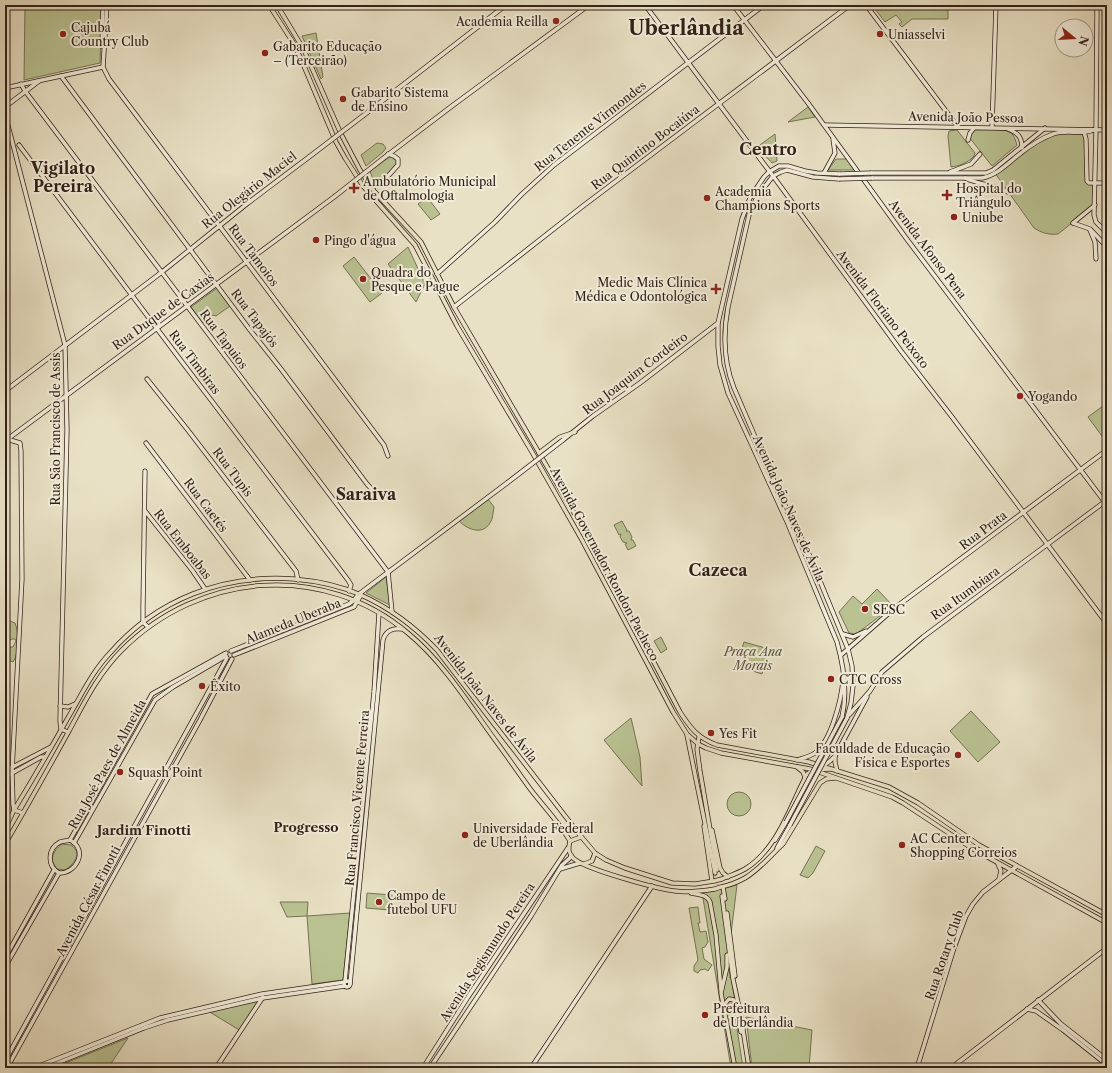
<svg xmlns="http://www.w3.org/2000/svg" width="1112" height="1073" font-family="'Libre Caslon Text',serif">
<rect width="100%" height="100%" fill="#e9e1c5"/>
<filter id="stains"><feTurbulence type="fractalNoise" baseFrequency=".005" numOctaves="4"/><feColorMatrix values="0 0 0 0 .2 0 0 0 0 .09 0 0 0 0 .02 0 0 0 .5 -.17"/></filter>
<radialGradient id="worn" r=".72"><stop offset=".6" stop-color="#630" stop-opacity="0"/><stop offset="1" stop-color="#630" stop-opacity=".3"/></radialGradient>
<g fill="#bac292" stroke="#767256">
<path d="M25 5H102L100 63 24 80Z"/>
<path d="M872 5H948V19H912L902 27 899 24 902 22 896 15 885 22Z"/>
<path d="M316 33 323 77 321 79 302 36Z"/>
<path d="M808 107 815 117 788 122Z"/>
<path d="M957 130 975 153 974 156C969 162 960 166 951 167L948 136 949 131Z"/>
<path d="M975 130C984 130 1008 127 1013 135 1015 138 1016 142 1017 145L992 166 969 137Z"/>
<path d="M1084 132 1087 181 1095 183V205L1058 234C1048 235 1042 233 1034 228L995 173 1022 152 1053 134Z"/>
<path d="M775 134 777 161 772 163 757 147Z"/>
<path d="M377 143 383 144 386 148 383 152 366 166 361 155Z"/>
<path d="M391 157 397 161 398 165 394 169 379 181C373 180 372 177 370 171L388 158Z"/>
<path d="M836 159H848L856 170H828Z"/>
<path d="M427 197 440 214 431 220 418 204Z"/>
<path d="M408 247 425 284 416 302 388 264Z"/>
<path d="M354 257 382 293 370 302 343 266Z"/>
<path d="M217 288 230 306 216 316 213 315 203 323 191 307Z"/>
<path d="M1107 403V443L1088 417Z"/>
<path d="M488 499 494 507C493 512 493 519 490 523 482 536 467 529 459 521Z"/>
<path d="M622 521 627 530 626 531H629L632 537 631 540H633L636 546 628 550 625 544 627 543 623 542 620 537 621 534 619 535 614 525Z"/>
<path d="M386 577 390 605 366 593Z"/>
<path d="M877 589 893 606 859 632 855 634 849 633 839 612 853 596 862 604Z"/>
<path d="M5 616 10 621 15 623C19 631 19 656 13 662L5 659V647H13L16 641 15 639H12L5 643Z"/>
<path d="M661 637 667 649 661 653 654 641Z"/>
<path d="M744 642 769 649 762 674 737 666Z"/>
<path d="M971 711 1000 742 978 762 950 731Z"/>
<path d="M631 718 640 757 642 786 604 740Z"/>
<circle cx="739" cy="804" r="12"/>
<path d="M62 844 71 845C83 853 74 864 65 870L57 869C49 859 52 852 62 844Z"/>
<path d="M816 846 825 851 813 873 808 878 800 875Z"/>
<path d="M737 885 728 958 730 978H731L735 1001 733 1002 743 1068H731L702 892Z"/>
<path d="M367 893 392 895 390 910 366 908Z"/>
<path d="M280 902H308L307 916 350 913 343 980 312 984 307 916 287 917Z"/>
<path d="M698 907 700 923H698L700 932 706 931 708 942 705 947 702 948 704 959 712 965 708 971 705 969 700 970 698 973 694 971V966L698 960 689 908Z"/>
<path d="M263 998 241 1031 208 1011Z"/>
<path d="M746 1017 812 1030 809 1068H752Z"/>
<path d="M128 1038 108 1068H68L63 1064Z"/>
</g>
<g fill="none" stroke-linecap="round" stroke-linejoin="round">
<path stroke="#c4bba3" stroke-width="3.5" stroke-dasharray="3.5 2" stroke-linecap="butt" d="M715 873 720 896"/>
<defs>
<g id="secondary">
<path d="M107 5 103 67 109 79 384 445 388 456"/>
<path d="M645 5 773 176 901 351 952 417 1107 624"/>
<path d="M733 5 808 103 906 238 1107 505"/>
<path d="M866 5 958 127"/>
<path d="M1097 5 1096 129 1094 215 1096 222 1107 233"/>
<path d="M102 46 103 5"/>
<path d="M61 76 250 330 281 369 367 484 376 494"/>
<path d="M21 84 25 91 388 572 392 612"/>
<path d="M5 88 103 67"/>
<path d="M5 107 39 81"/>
<path d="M5 114 65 345 67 430 60 721 61 729 68 732"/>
<path d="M364 115 506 5"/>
<path d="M824 125 1107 130"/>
<path d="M992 127 996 5"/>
<path d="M1008 129C1018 133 1022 137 1022 148"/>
<path d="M1084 132 1086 139 1087 181 1089 183H1107"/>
<path d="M968 140 970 133 974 128"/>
<path d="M19 145 179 358 348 580 351 585 349 591"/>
<path d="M385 157 452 106 589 5"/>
<path d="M950 172 971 164 980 154"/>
<path d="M824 173 835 153 833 139"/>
<path d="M871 173H986L993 170 1045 128"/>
<path d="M840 174 817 173 805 171 788 166H779L769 172 764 177 750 198 742 219 718 323V346L720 365 728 393 788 524 837 642C844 667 848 692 842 717"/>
<path d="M872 178H982C998 175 1009 162 1021 153 1031 145 1042 138 1053 134 1067 129 1083 136 1096 129"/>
<path d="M965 178C979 185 994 184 1008 192"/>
<path d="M839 179 813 177 787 170 781 172 773 176 757 197 749 215 728 307C723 334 724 363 734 388L780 495 808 552 848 649 852 666 853 686 851 703 847 718"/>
<path d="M372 188 389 175 398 165V159L394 156 388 154"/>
<path d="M1073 223 1090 229 1107 247"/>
<path d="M1073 223 1095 205"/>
<path d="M1090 230 1095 242 1096 259"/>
<path d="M437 274 495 222 522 194 554 165 764 5"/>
<path d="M454 307 583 206 850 5"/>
<path d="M147 379 187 429 296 571 298 580"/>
<path d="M5 391 162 272 248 203 309 157"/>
<path d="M5 432 10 440 20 443 21 451 22 579 12 772 13 804 14 810 23 813"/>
<path d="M563 440 593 416 640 383 718 323"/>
<path d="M5 441 334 197"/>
<path d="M146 443 250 580"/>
<path d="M145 471 143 608V622L148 627"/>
<path d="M145 511 192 570 205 589"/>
<path d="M843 634 853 637 866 631"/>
<path d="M231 651 349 604 353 601 359 594 507 483"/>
<path d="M234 655 354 607 361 595"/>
<path d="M841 655 896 607 1107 450"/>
<path d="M849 715 870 691 882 672 923 637 1107 500"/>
<path d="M797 760C803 758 809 757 815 753 831 741 841 701 843 681"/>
<path d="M823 766 830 761 835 756 867 697"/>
<path d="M5 771 51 747"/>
<path d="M5 777 41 757H45"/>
<path d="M70 840 152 694 226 653"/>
<path d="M70 840C89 850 76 874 59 873 47 866 47 849 60 842 63 841 66 841 70 840Z"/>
<path d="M775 840 786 822"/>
<path d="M74 843 155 700 173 687 226 656"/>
<path d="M777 848 790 825"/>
<path d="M560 869 580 863"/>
<path d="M5 958 54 870"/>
<path d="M5 967 59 873"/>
<circle cx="347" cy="984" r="3"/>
<path d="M345 981 374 692 379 613"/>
<path d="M350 984 383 640C386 630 393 628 402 629"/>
<path d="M1038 1000 1061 1024 1107 1060"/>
<path d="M1027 1009 1036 1011 1063 1030 1107 1065"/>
<path d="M5 1061 227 658"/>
<path d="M7 1068 200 720 232 659"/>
<path d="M34 1068 160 1018 262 994 345 982"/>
<path d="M45 1068 144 1028 168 1020 263 998 345 986"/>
<path d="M216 1068 263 997"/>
<path d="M423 1068 468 997 568 848"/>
<path d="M430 1068 531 916 562 865 570 858 571 855"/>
<path d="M531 1068 652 886"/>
<path d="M917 1068 954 948 966 916 973 904 983 892 1017 866"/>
<path d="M951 1068 1107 948"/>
</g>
<g id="primary">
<path d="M269 5 294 44 301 59 336 142 345 158 363 186 415 245 457 326 532 452 582 540 673 712 687 734 698 744 706 748 721 753 810 769 892 797 903 803 973 849 1107 923"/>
<path d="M277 5 304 50 341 134 360 170 374 191 421 242 454 307 591 542 680 712C691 729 698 738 717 745L809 762 889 787 918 803 979 845 1107 915"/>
<path d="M539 453 560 437 575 432"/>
<path d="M60 706 68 707 75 704"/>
<path d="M687 735 715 873"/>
<path d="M699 737 697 749 700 771 717 870"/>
<path d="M835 756V762L837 771"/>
<path d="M797 767 803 772 805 777"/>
<path d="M704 826 712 881"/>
<path d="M5 829 14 810C33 779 51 748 69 716 82 694 92 672 110 653 157 599 223 574 294 579 317 581 341 586 361 595 390 608 415 627 437 650L579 834 595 853 606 860 625 868 672 883 695 884 714 881"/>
<path d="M712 830 720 868 723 873 728 877"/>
<path d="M581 837 570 841C568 848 568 853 573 858 584 869 658 889 675 891 689 893 702 891 715 889"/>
<path d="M5 844C27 807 48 769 69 731 84 703 98 674 122 650 200 572 323 561 409 634 445 664 470 706 498 744 509 759 520 775 531 790 544 807 559 822 570 841"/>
<path d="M584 864 592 861 595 853"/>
<path d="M998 864 1001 871 999 879"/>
<path d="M722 879C729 876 738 873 745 869 778 849 790 806 807 774L814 770 830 769"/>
<path d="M721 887C730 885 738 882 745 878 760 869 771 855 783 844L820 783 826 779 835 778"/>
<path d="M723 887 725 899"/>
<path d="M691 893C698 895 707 894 710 902L716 935 721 990"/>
<path d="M722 896 733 979 741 1017 749 1068"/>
<path d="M727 913 735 976"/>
<path d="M727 955V967L721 993 735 1068"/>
<path d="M724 1005 729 999 734 1000 741 1032"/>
</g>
</defs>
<use href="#secondary" stroke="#322119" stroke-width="5"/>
<use href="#primary" stroke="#322119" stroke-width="5"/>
<use href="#secondary" stroke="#f1ecd9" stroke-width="3.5"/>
<use href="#primary" stroke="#e9e1c5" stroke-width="3.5"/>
<defs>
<g id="secondary-bridge">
<path d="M309 157 364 115"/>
<path d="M840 174 871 173"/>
<path d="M839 179 872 178"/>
<path d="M334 197 385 157"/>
<path d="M507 483 563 440"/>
<path d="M786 822 842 717"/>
<path d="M790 825 847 718"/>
</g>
<g id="primary-bridge">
<path d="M714 881 722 879"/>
<path d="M715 889 721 887"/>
</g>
</defs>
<use href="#secondary-bridge" stroke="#322119" stroke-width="5" stroke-linecap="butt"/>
<use href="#primary-bridge" stroke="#322119" stroke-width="5" stroke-linecap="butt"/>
<use href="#secondary-bridge" stroke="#f1ecd9" stroke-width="3.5"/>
<use href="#primary-bridge" stroke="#e9e1c5" stroke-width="3.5"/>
</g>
<g fill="#8f2418" stroke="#f1ecd9" stroke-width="1.5">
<circle cx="556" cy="21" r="4"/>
<circle cx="63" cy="34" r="4"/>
<circle cx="880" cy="34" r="4"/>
<circle cx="265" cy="53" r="4"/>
<circle cx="343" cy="99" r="4"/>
<path d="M352 182h4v4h4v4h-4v4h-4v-4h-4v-4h4z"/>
<path d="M945 189h4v4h4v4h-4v4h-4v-4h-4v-4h4z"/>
<circle cx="707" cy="198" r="4"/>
<circle cx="954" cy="217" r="4"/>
<circle cx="316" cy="240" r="4"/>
<circle cx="363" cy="279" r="4"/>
<path d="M714 283h4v4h4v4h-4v4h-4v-4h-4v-4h4z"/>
<circle cx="1020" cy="396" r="4"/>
<circle cx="865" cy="609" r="4"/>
<circle cx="831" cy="679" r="4"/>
<circle cx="202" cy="686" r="4"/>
<circle cx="711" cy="733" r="4"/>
<circle cx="958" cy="755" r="4"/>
<circle cx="120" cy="772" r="4"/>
<circle cx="465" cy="835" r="4"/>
<circle cx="902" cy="845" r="4"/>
<circle cx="379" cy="902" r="4"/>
<circle cx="705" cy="1015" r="4"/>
</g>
<g text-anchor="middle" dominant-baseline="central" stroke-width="4" stroke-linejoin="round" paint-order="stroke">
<g font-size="12" fill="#322119" stroke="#f1ecd9" text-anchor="start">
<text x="548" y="21" text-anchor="end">Academia Reilla</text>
<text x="71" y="27">Cajubá<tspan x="71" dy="14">Country Club</tspan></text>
<text x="888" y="34">Uniasselvi</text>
<text x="273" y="46">Gabarito Educação<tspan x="273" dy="14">– (Terceirão)</tspan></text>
<text x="351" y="92">Gabarito Sistema<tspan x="351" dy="14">de Ensino</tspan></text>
<text x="363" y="181">Ambulatório Municipal<tspan x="363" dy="14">de Oftalmologia</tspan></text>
<text x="956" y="188">Hospital do<tspan x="956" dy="14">Triângulo</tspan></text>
<text x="715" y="191">Academia<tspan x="715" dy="14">Champions Sports</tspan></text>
<text x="962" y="217">Uniube</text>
<text x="324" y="240">Pingo d'água</text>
<text x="371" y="272">Quadra do<tspan x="371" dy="14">Pesque e Pague</tspan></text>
<text x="707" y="282" text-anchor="end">Medic Mais Clínica<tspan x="707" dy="14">Médica e Odontológica</tspan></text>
<text x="1028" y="396">Yogando</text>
<text x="873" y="609">SESC</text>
<text x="839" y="679">CTC Cross</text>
<text x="210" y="686">Êxito</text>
<text x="719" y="733">Yes Fit</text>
<text x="950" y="748" text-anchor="end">Faculdade de Educação<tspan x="950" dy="14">Física e Esportes</tspan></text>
<text x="128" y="772">Squash Point</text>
<text x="473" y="828">Universidade Federal<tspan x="473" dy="14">de Uberlândia</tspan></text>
<text x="910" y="838">AC Center<tspan x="910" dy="14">Shopping Correios</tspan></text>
<text x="387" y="895">Campo de<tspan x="387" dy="14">futebol UFU</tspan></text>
<text x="713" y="1008">Prefeitura<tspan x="713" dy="14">de Uberlândia</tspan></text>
</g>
<g font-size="12" fill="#322119" stroke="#f1ecd9">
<text transform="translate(966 117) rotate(1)">Avenida João Pessoa</text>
<text transform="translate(590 126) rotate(-38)">Rua Tenente Virmondes</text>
<text transform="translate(645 147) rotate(-37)">Rua Quintino Bocaiúva</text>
<text transform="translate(249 190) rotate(-38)">Rua Olegário Maciel</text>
<text transform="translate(928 249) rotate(53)">Avenida Afonso Pena</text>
<text transform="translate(254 255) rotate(53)">Rua Tamoios</text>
<text transform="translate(883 309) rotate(53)">Avenida Floriano Peixoto</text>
<text transform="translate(163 311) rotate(-36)">Rua Duque de Caxias</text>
<text transform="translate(255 318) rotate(53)">Rua Tapajós</text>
<text transform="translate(224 339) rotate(53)">Rua Tapuios</text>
<text transform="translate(195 362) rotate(53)">Rua Timbiras</text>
<text transform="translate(635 373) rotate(-37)">Rua Joaquim Cordeiro</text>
<text transform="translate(55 429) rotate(-90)">Rua São Francisco de Assis</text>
<text transform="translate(233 472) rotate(53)">Rua Tupis</text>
<text transform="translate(206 505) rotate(53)">Rua Caetés</text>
<text transform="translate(789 508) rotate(66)">Avenida João Naves de Ávila</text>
<text transform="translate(983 530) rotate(-37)">Rua Prata</text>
<text transform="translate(183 544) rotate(52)">Rua Emboabas</text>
<text transform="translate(605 564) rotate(62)">Avenida Governador Rondon Pacheco</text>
<text transform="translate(965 593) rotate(-36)">Rua Itumbiara</text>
<text transform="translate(293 621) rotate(-22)">Alameda Uberaba</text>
<text transform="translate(486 698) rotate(52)">Avenida João Naves de Ávila</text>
<text transform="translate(107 764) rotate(-61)">Rua José Paes de Almeida</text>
<text transform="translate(357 798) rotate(-85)">Rua Francisco Vicente Ferreira</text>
<text transform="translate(88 901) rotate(-62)">Avenida César Finotti</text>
<text transform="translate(487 952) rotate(-57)">Avenida Segismundo Pereira</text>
<text transform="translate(944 955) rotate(-71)">Rua Rotary Club</text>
</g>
<g font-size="12" font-style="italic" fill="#5b513d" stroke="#f1ecd9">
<text x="753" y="651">Praça Ana<tspan x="753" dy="14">Morais</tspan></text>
</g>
<g font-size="13" font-weight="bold" fill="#322119" stroke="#f1ecd9">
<text x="306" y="827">Progresso</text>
<text x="144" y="830">Jardim Finotti</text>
</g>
<g font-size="16" font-weight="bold" fill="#322119" stroke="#f1ecd9">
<text x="768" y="149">Centro</text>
<text x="63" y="168">Vigilato<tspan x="63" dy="18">Pereira</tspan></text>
<text x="366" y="494">Saraiva</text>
<text x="718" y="570">Cazeca</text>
</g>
<g font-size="20" font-weight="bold" fill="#322119" stroke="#f1ecd9">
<text x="686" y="28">Uberlândia</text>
</g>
</g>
<rect width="1112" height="1073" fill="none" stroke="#e9e1c5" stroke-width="20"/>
<rect x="6" y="6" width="1100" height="1061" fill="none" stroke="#322119" stroke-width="2"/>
<rect x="10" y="10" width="1092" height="1053" fill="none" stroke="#322119"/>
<g transform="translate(1074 38) rotate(108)"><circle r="19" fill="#f1ecd9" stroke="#a59b8c"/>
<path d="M0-3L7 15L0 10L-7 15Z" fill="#8f2418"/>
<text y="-6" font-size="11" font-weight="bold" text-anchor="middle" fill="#322119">N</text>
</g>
<rect width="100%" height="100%" filter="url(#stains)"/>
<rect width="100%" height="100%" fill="url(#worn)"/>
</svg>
